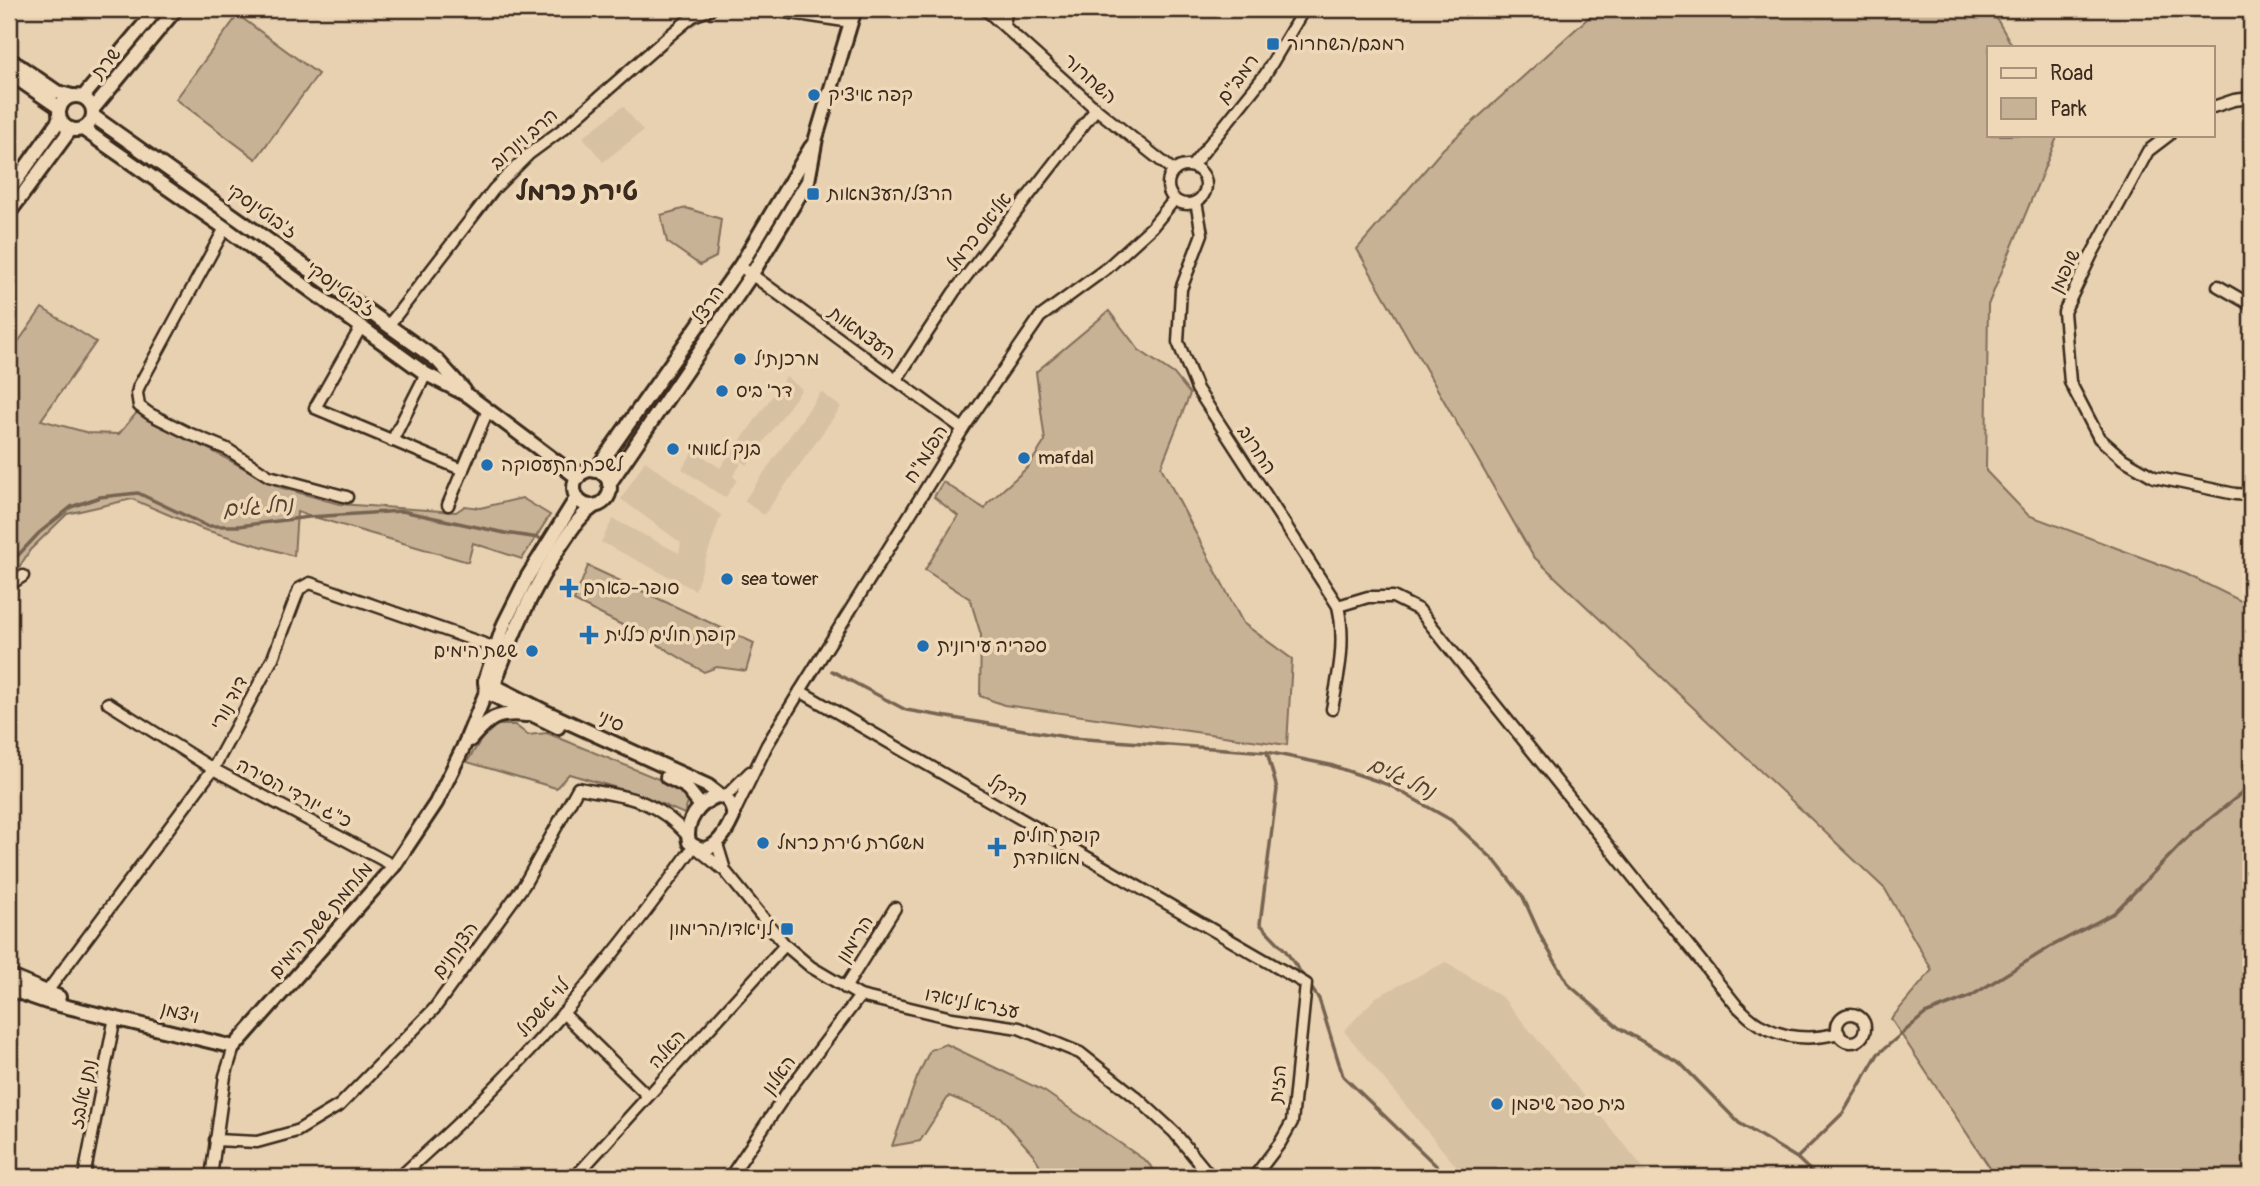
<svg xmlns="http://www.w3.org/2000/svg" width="2260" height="1186" font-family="Pangolin,'Playpen Sans Hebrew',sans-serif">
<rect width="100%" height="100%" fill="#e7d1b1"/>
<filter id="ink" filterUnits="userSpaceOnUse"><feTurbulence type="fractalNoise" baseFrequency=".0143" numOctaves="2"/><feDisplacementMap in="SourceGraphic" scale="14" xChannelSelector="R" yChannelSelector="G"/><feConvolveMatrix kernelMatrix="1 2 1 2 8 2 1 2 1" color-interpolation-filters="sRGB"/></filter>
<g filter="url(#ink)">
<g fill="#d7c1a3">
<path d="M623 106 643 131 603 162 583 137Z"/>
<path d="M786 377 802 389 747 465 731 454Z"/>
<path d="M821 392 841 407 764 515 744 501Z"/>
<path d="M694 450 720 468 729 455 741 464 733 476 737 480 725 498 682 469Z"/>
<path d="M645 461 721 515 695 590 601 542 613 519 679 553 681 543 621 499Z"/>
<path d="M1446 962 1503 998 1651 1177H1465L1344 1031 1376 997Z"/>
</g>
<g fill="#c7b296" stroke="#816e5a" stroke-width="2">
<path d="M1598 9H1991L2013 47H1989V135H2058L1988 305 1986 471 2028 515 2186 574 2241 601 2251 615V1177H1996L1891 1019 1932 970 1885 889 1533 556 1357 249 1443 149Z"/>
<path d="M238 15 318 74 256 159 176 99Z"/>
<path d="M686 208 721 219 716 257 700 265 667 242 661 215Z"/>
<path d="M42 308 96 342 41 420 89 433 119 434 138 411 279 487 339 504 456 512 465 506 480 508 522 498 550 515 522 559 473 543 468 562 297 512 294 556 202 529 132 499 67 514 30 550 17 571 9 575V355Z"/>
<path d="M1109 311 1139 350 1174 374 1190 394 1161 467 1243 623 1292 659 1287 745 1004 705 980 696 981 635 970 599 925 570 958 516 934 497 943 482 985 509 987 504 1028 467 1045 441 1036 372Z"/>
<path d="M588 566 754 643 746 671 717 667 704 672 640 634 574 601Z"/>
<path d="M495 725H515L528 735 547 733 673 785 689 800 684 814 644 796 569 774 556 788 467 762 487 730Z"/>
<path d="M946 1044 1044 1091 1146 1161 1161 1177H1047L1033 1154 1000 1117 949 1096 920 1141 892 1146 917 1078 930 1050Z"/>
</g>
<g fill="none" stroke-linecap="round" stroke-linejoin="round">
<g stroke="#766451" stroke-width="3.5">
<path d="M9 565 39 533 71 507 100 497 138 493 207 526H239L309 517 402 511 505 533 539 538"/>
<path d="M832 671 906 710 1072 738 1267 752 1330 765 1389 785 1451 820 1495 861 1523 897 1541 937 1569 985 1619 1028 1680 1063 1739 1123 1797 1158 1817 1177"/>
<path d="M1267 752 1277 789 1260 924 1285 950 1319 999 1343 1076 1448 1177"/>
<path d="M1797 1158 1843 1113 1878 1054 1925 1014 1971 996 2050 947 2114 913 2191 834 2247 789H2251"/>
</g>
<defs>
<g id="minor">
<path d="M765 9 851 22"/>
<path d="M985 9 1096 109 1174 171"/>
<path d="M1004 24 1007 9"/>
<path d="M2213 107 2234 100 2251 98"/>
<path d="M2169 135 2148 151 2092 254 2064 312 2070 382 2099 438 2123 459 2154 477 2235 494 2251 495"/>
<circle cx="1187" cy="185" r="19"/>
<path d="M1192 166 1265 75 1304 9"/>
<path d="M1196 202 1202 234 1181 289 1178 342 1197 389 1338 606C1346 641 1339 673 1332 709"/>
<path d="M225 228 139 386 137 393 139 406 150 414 188 433 227 449 269 476 347 497"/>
<path d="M740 266 963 429"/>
<path d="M2218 286 2251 305"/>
<path d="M388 326 494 189 529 154 563 129 670 35 693 16 711 9"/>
<path d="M361 327 315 408 463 470"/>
<path d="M896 380 954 292 1096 109"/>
<path d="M392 441 426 374"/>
<path d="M448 505 488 410"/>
<path d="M9 585 23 576"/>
<path d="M1338 606 1368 597H1393L1419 610 1736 1005C1744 1012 1752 1022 1762 1026 1786 1039 1813 1040 1839 1033"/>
<path d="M800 691 1306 984 1292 1122 1280 1143 1254 1177"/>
<path d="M108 703 213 769 394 866"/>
<path d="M725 797 750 772"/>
<path d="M734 813 767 745 800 691 963 429 1040 317 1107 268 1152 227 1174 200"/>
<path d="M717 844 725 870"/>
<path d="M698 849 725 871 785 945 811 967 860 996 952 1018 1019 1028 1080 1053 1137 1098 1174 1132 1211 1177"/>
<path d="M845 988 895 908"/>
<path d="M46 993 213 769 273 658 299 589 310 583 496 648"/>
<path d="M563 1013 648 1096"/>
<circle cx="1851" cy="1028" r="14"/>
<path d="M215 1140 257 1142 297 1131 340 1105 434 1009 524 885 578 788C626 797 653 797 687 835"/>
<path d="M84 1177 115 1017"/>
<path d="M211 1177 225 1076 234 1047"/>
<path d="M400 1177C430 1149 461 1122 489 1093 565 1017 632 933 694 846"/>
<path d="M575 1177 785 945"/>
<path d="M730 1177 788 1091 860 996"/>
</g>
<g id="tertiary">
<path d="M9 59 57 92 72 96"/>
<path d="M9 73 60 108"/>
<circle cx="76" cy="113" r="17"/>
<path d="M83 97 157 9"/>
<path d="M93 109 176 9"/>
<path d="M93 116 437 360 464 390"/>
<path d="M83 129 225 228 426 374 469 396 578 478"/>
<path d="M9 191 60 119"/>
<path d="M9 213 71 129"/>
<circle cx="592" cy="488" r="18"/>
<path d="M595 471 740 266 811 147"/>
<path d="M609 484 752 274 808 181 816 138 855 9"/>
<path d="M485 681 548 713 708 786 721 796"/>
<path d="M489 690 494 685C511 636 531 592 559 548 570 532 578 517 594 506"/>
<path d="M486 692 558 727"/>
<path d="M470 740C489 718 496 712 526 715"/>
<path d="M667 777 685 786 701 806"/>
<path d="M717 796C728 796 734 807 733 817 725 835 710 861 689 842 684 822 699 803 717 796Z"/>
<path d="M9 976 59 997"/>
<path d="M9 989 47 1002 234 1047 394 866 436 803 463 748 486 692 485 681 504 624 528 576 577 497"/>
</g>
</defs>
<use href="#minor" stroke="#3b2a1e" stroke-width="15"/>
<use href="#tertiary" stroke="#3b2a1e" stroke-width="18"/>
<use href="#minor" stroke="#eed8b7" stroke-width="10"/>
<use href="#tertiary" stroke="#eed8b7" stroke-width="12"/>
</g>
</g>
<g fill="#1f6fb2" stroke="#eed8b7" stroke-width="2.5">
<rect x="1266" y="37" width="14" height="14" rx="3.5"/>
<circle cx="814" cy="95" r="7"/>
<rect x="806" y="187" width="14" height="14" rx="3.5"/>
<circle cx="740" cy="359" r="7"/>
<circle cx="722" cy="391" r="7"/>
<circle cx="673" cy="449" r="7"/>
<circle cx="1024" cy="458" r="7"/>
<circle cx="487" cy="465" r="7"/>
<circle cx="727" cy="579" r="7"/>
<path d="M565.5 577.5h7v7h7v7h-7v7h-7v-7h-7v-7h7z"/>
<path d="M585.5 624.5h7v7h7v7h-7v7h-7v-7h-7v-7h7z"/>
<circle cx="923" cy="646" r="7"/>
<circle cx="532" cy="651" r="7"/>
<circle cx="763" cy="843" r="7"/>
<path d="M993.5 836.5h7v7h7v7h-7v7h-7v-7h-7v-7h7z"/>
<rect x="780" y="922" width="14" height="14" rx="3.5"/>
<circle cx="1497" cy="1104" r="7"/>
</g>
<g text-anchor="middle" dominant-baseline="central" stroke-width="7" stroke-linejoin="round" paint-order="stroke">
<g font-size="19" fill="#3b2a1e" stroke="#eed8b7" text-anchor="start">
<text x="1287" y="44">רמבם/השחרור</text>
<text x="828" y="95">קפה איציק</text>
<text x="827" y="194">הרצל/העצמאות</text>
<text x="754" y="359">מרכנתיל</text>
<text x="736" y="391">דר' ביס</text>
<text x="687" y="449">בנק לאומי</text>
<text x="1038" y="458">mafdal</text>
<text x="501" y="465">לשכת התעסוקה</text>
<text x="741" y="579">sea tower</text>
<text x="583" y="588">סופר-פארם</text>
<text x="605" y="635">קופת חולים כללית</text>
<text x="937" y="646">ספריה עירונית</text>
<text x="518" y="651" text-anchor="end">ששת הימים</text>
<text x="1013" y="836">קופת חולים<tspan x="1013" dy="22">מאוחדת</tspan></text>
<text x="777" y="843">משטרת טירת כרמל</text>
<text x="773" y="929" text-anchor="end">לניאדו/הרימון</text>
<text x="1511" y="1104">בית ספר שיפמן</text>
</g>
<g font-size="19" fill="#3b2a1e" stroke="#eed8b7">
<text transform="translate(106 63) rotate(-50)">שרת</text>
<text transform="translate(1090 79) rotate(42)">השחרור</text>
<text transform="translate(1238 79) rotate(-53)">רמב"ם</text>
<text transform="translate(524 139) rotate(-41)">הרב וינרוב</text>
<text transform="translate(262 211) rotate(35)">ז'בוטינסקי</text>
<text transform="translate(979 232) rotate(-52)">אליאס כרמל</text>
<text transform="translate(2065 271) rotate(-64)">שופמן</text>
<text transform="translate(341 289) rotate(36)">ז׳בוטינסקי</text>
<text transform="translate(708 305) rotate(-56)">הרצל</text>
<text transform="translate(862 333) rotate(36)">העצמאות</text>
<text transform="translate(1257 450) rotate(57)">החרוב</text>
<text transform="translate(926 454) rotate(-58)">הפלמ"ח</text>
<text transform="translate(229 703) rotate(-62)">דוד נורי</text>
<text transform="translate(611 721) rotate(25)">סיני</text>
<text transform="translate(1008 790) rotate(30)">הדקל</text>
<text transform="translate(294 793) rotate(28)">כ"ג יורדי הסירה</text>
<text transform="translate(321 920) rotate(-49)">מלחמת ששת הימים</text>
<text transform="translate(855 939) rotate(-58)">הרימון</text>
<text transform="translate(455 950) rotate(-54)">הצנחנים</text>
<text transform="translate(972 1003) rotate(11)">עזרא לניאדו</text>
<text transform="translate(543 1008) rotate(-49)">לוי אשכול</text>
<text transform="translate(180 1013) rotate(14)">ויצמן</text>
<text transform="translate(667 1049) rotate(-48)">האלה</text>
<text transform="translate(779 1075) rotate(-54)">האלון</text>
<text transform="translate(1278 1084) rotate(-84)">הזית</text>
<text transform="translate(83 1094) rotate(-79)">נתן אלבז</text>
</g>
<g font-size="21" font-style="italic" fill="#544233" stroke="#eed8b7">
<text transform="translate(258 507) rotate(-5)">נחל גלים</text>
<text transform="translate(1402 778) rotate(25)">נחל גלים</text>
</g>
<g font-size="26" font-weight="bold" fill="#3b2a1e" stroke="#eed8b7">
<text x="577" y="192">טירת כרמל</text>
</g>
</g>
<rect width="2260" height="1186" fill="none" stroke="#eed8b7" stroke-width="35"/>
<rect x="18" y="18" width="2225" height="1151" fill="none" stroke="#3b2a1e" stroke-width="2.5" filter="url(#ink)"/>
<rect x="1987" y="46" width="228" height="91" fill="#eed8b7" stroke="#a6927a" stroke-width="2"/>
<rect x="2001" y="68" width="35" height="10" fill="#eed8b7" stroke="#a6927a" stroke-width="2"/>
<text x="2050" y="80" font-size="21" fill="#3b2a1e">Road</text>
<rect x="2001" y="98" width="35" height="21" fill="#c7b296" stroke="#a6927a" stroke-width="2"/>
<text x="2050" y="116" font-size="21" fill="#3b2a1e">Park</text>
</svg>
